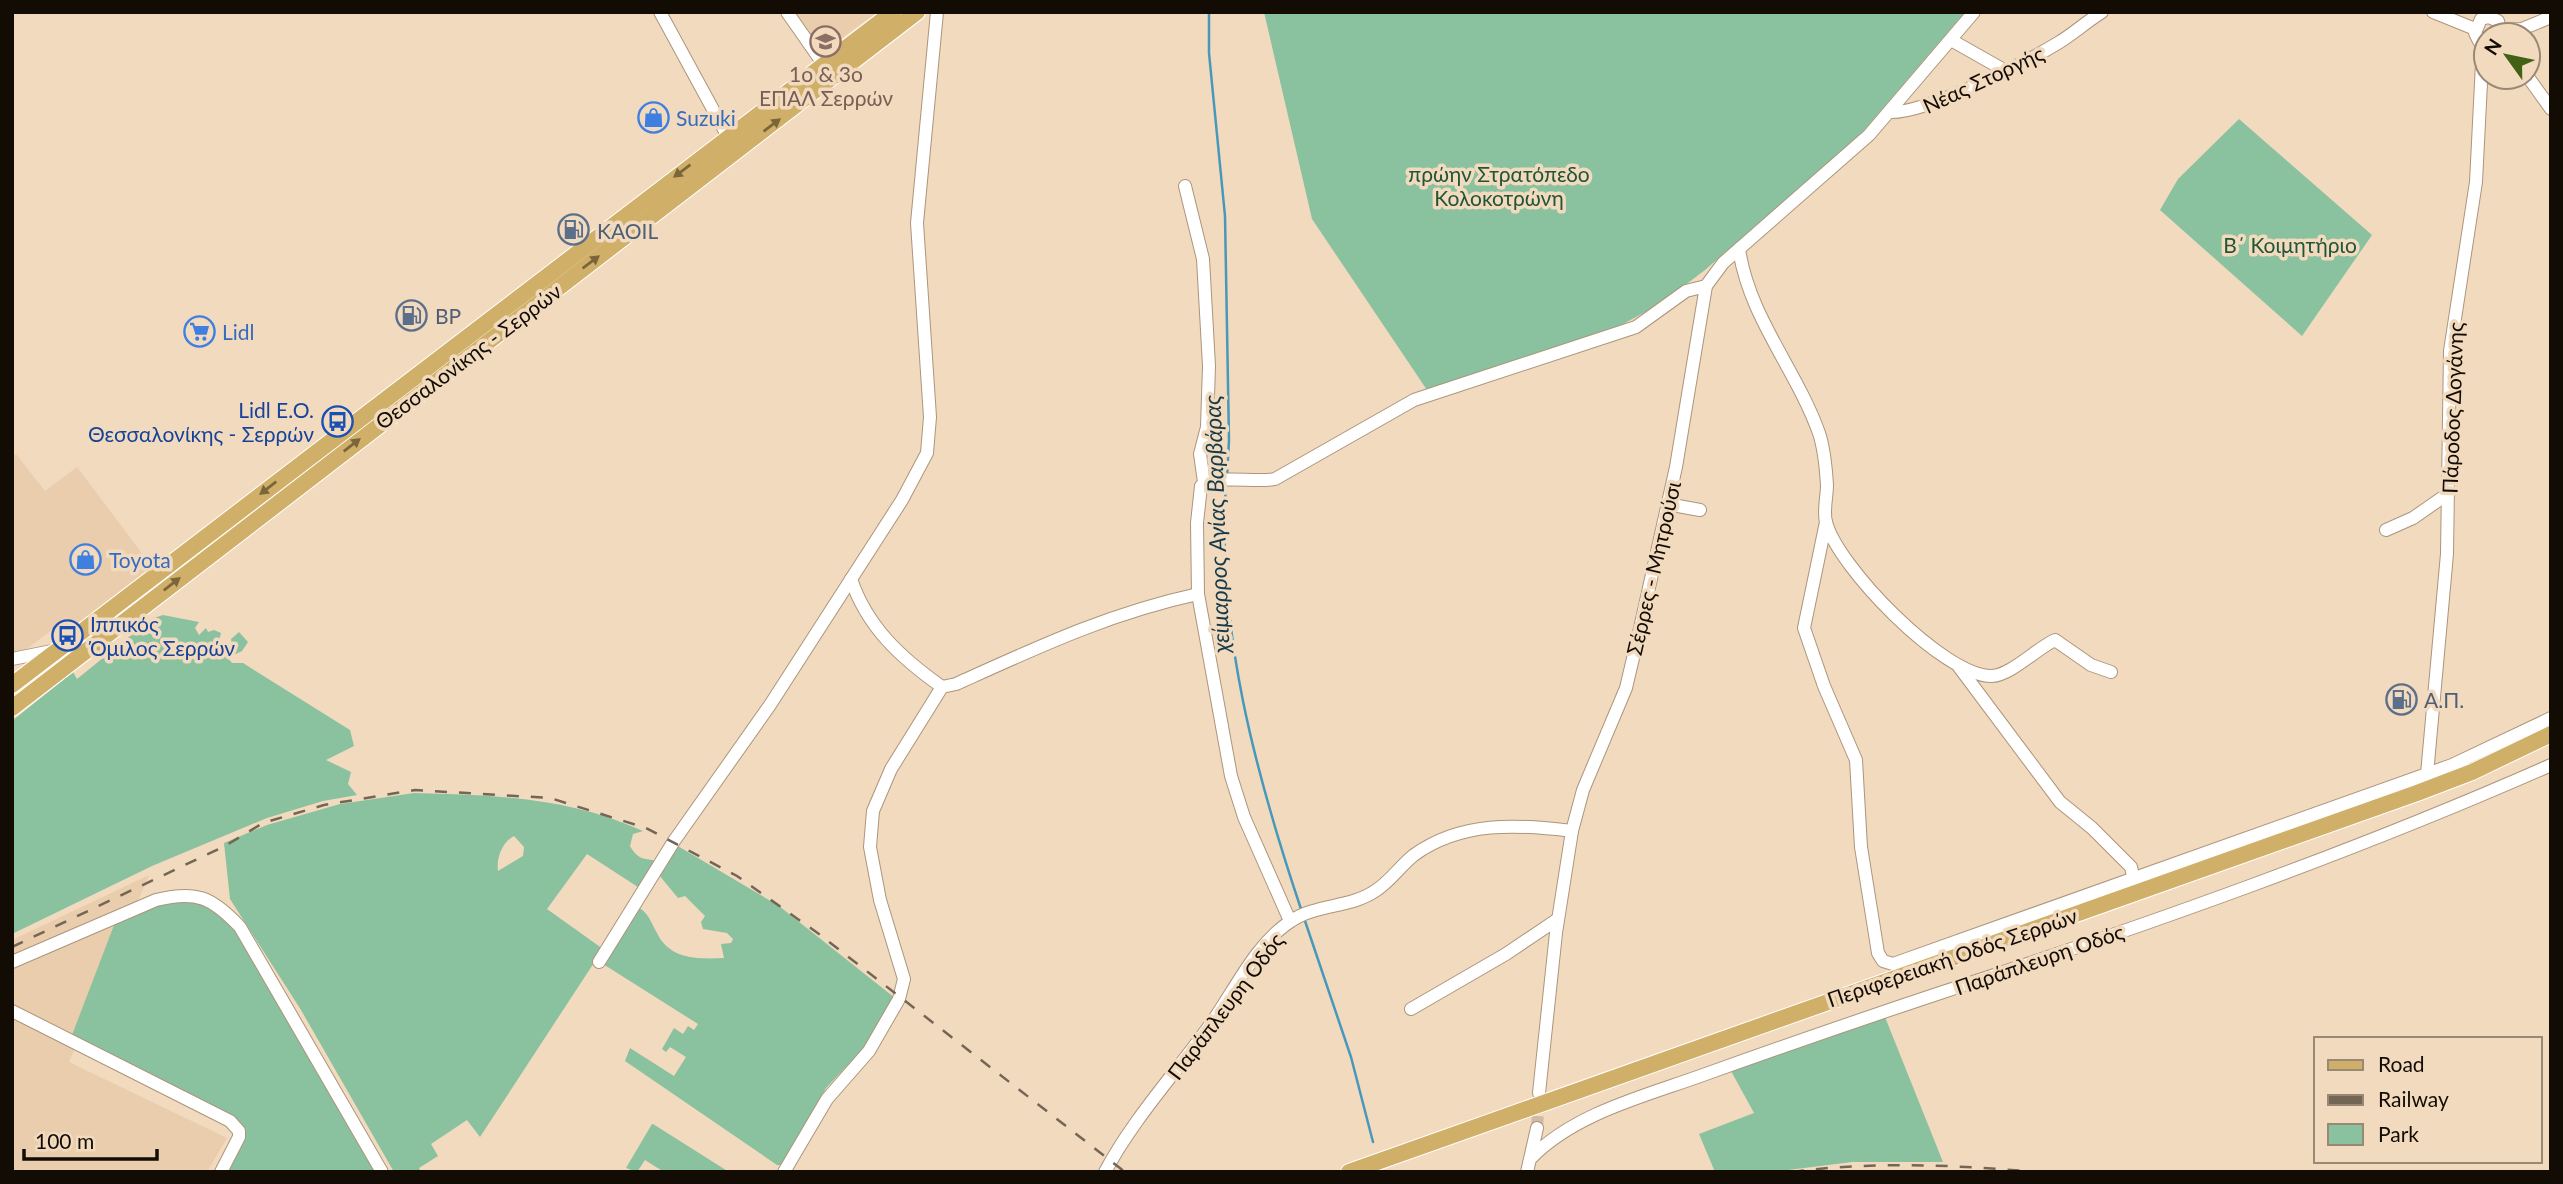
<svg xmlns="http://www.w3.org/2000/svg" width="2563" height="1184" font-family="Lato,sans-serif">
<rect width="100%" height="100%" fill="#f2dabf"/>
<g fill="#eacdad">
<path d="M794 12H878L822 52Z"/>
<path d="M16 454 45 491 77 467 153 568 83 622 75 626 67 618 23 652 12 655V457Z"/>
<path d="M149 875 69 1062 227 1138 207 1172H12V940Z"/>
</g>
<g fill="#8ac19f" fill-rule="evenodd">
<path d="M1264 12H1965L1860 135 1705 270 1660 304 1610 331 1427 390 1312 219Z"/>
<path d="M2239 119 2372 235 2302 336 2160 210 2178 179Z"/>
<path d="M163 615 199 622 195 628 199 635 206 628 208 632 214 630 221 633 219 641 227 647 232 645 231 639 239 632 248 642 242 651 228 658 232 663H243L350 730 354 746 326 760 351 772 348 784 357 795 323 801 267 818 152 866 12 934V721L73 672 77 679 140 628 146 627 148 620Z"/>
<path d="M414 793C494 795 568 797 643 831L633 834 630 846C638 860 643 858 657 861L641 889 587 854 547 909 603 949 480 1137 467 1120 431 1144 438 1156 419 1168 421 1172H394L301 1010 230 899 224 843 267 825 340 804ZM514 836 524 847 523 856 498 871C496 859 502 842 514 836Z"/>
<path d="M676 845 779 906 895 998 862 1050 826 1088 785 1165H777L625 1061 630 1048 674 1076 686 1057 670 1047 666 1052 662 1049 674 1028 683 1034 688 1026 694 1030 698 1024 603 964 638 907C649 913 651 923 657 933 670 960 698 959 724 958L721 944 731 943 733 939 727 933 703 929 701 922 705 916 685 896 678 898 659 875Z"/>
<path d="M201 899 234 926 378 1172H223L242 1133 72 1035 116 920 156 903Z"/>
<path d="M1885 1017 1943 1162H1852L1771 1172H1715L1699 1134 1754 1113 1731 1071Z"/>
<path d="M652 1124H653L729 1172H664L645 1160 637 1172 626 1168Z"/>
</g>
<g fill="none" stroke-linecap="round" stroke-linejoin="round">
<g stroke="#4798bb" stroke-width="2.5">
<path d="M1209 12V53L1225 216 1229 440 1227 477"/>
<path d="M1226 484C1216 629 1256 775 1302 912"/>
<path d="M1304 918 1351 1057 1373 1142"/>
</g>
<path stroke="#d1bba3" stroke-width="12" stroke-dasharray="12 6" stroke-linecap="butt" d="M1537 1128 1539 1097"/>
<defs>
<g id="minor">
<path d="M660 12 728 137"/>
<path d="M787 12 824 65"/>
<path d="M2433 12 2475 29"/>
<path d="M2502 30 2522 29 2551 17"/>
<path d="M1951 40 2004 70"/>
<path d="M2486 44 2479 41 2475 33 2481 19 2489 17 2498 21 2501 35"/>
<path d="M2528 77 2551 109"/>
<path d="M1889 112C1923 115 2025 63 2058 43 2073 34 2086 22 2102 12"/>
<path d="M1185 186 1203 259 1209 366 1207 427 1200 454 1204 482"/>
<path d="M1739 249C1749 317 1796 369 1819 433 1824 448 1826 469 1827 485 1827 497 1823 511 1826 522 1837 566 1944 677 1992 676 2011 675 2036 649 2055 640L2091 665 2111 672"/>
<path d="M1667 504 1700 510"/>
<path d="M1826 522 1804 628 1824 686 1856 760 1861 847 1878 953 1883 961 1893 964 2452 765 2551 718"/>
<path d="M2386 530 2413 518 2449 493"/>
<path d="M851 579C867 627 901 658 942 687"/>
<path d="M12 659 52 651"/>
<path d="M1959 667 2060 802 2092 828 2131 867 2134 881"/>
<path d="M2427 774 2447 554 2450 351 2476 182 2483 43"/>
<path d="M1290 921 1244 817 1231 776 1198 594 1197 523 1201 486C1211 474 1256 483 1275 479L1414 400 1636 327 1686 291 1706 286"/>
<path d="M12 962 156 900C196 890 212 897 240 927L382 1172"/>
<path d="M599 962 674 841 770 705 902 500 927 453 930 417 917 223 937 12"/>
<path d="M1411 1009 1506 954 1558 919"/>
<path d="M12 1011 230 1121 239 1131V1137L221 1172"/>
<path d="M1539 1093 1556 933 1572 831 1583 790 1626 688 1638 637 1676 467 1706 286 1723 263 1869 135 1974 12"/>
<path d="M1531 1158C1575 1113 1645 1096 1703 1075 1781 1047 1859 1020 1937 994 2144 926 2352 853 2551 765"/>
<path d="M784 1172 827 1099 869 1051 899 999 904 979 880 900 870 847 873 811 891 769 942 687 956 684C1038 647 1110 613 1198 594"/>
<path d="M1105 1172C1133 1119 1175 1074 1210 1025 1234 992 1255 944 1291 921 1316 904 1350 908 1375 891 1390 882 1400 866 1414 855 1461 821 1517 824 1572 831"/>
<path d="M1527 1172 1537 1128"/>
</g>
<g id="major">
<path d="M12 685 893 12"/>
<path d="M12 708 917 12"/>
<path d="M1349 1172 2417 793 2472 772 2551 734"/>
</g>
</defs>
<use href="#minor" stroke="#ab957c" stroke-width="14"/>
<use href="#major" stroke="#fff" stroke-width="18"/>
<use href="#minor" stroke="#fff" stroke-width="12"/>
<use href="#major" stroke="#d0b068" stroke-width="16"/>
<g stroke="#746655" stroke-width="2.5" stroke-dasharray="12 12" stroke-linecap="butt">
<path d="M12 947 225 846 263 823 324 805 415 790 550 798 646 828 737 876 819 934 1125 1172"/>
<path d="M1792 1172C1874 1161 1955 1165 2037 1172"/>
<path d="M2141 1172H2219"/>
</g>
</g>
<defs><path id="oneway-solid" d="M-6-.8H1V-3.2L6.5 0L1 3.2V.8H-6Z" transform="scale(1.75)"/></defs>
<g fill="#7b663b">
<use href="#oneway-solid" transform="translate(772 125) rotate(-37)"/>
<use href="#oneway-solid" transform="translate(682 171) rotate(143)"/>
<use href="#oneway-solid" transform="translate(591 262) rotate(-37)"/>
<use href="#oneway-solid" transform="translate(352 445) rotate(-38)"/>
<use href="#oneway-solid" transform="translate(268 488) rotate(142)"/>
<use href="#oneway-solid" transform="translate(172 584) rotate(-38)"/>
</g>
<defs>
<symbol id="school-ring" viewBox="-11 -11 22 22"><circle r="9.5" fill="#f2dabf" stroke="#8d6e63" stroke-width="1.5"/><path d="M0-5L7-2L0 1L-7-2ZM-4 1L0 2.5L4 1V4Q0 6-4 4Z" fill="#8d6e63"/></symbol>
<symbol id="shop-ring" viewBox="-11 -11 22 22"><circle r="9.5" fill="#f2dabf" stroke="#3f7fe0" stroke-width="1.5"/><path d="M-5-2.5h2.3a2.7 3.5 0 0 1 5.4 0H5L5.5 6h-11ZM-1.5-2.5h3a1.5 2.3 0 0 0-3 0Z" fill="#3f7fe0"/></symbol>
<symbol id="fuel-ring" viewBox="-11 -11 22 22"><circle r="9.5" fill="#f2dabf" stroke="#5c6f8a" stroke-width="1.5"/><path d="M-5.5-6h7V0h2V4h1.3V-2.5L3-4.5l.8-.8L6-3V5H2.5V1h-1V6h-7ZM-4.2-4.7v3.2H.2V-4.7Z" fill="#5c6f8a"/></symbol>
<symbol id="supermarket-ring" viewBox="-11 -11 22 22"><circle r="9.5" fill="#f2dabf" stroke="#3f7fe0" stroke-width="1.5"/><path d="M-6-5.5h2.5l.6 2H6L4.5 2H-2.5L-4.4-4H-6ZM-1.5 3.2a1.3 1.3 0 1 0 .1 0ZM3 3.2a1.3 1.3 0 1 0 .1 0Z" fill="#3f7fe0"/></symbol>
<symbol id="bus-ring" viewBox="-11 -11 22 22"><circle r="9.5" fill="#f2dabf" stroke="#1a4fb4" stroke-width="1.5"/><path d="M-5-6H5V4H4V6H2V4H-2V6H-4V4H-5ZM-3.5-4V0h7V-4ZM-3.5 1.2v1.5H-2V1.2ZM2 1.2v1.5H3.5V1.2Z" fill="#1a4fb4"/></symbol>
</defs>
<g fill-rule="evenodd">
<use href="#school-ring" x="808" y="24" width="35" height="35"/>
<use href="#shop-ring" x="636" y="100" width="35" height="35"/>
<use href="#fuel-ring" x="556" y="212" width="35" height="35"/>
<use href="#fuel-ring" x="394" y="298" width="35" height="35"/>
<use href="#supermarket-ring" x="182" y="314" width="35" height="35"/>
<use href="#bus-ring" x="320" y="404" width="35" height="35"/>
<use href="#shop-ring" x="68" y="542" width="35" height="35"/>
<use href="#bus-ring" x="50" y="618" width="35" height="35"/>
<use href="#fuel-ring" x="2384" y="682" width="35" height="35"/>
</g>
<g text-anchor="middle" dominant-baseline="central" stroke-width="7" stroke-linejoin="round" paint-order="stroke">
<g font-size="21" fill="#785e54" stroke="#f2dabf">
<text x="826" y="73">1ο &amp; 3ο<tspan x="826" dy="24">ΕΠΑΛ Σερρών</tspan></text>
</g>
<g font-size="21" fill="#130c04" stroke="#f2dabf">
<text transform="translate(1983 79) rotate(-25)">Νέας Στοργής</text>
<text transform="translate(468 356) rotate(-37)">Θεσσαλονίκης - Σερρών</text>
<text transform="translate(2452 408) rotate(-88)">Πάροδος Δογάνης</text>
<text transform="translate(1653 568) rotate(-77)">Σέρρες - Μητρούσι</text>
<text transform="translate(1952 957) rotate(-19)">Περιφερειακή Οδός Σερρών</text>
<text transform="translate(2039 959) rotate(-19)">Παράπλευρη Οδός</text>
<text transform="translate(1225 1006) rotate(-53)">Παράπλευρη Οδός</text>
</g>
<g font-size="21" fill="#366cbe" stroke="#f2dabf" text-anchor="start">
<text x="676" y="117">Suzuki</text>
<text x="222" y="331">Lidl</text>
<text x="109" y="559">Toyota</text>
</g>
<g font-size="21" fill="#205538" stroke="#f2dabf">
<text x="1499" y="173">πρώην Στρατόπεδο<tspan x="1499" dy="24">Κολοκοτρώνη</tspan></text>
<text x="2290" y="244">Β΄ Κοιμητήριο</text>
</g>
<g font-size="21" fill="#4e5e75" stroke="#f2dabf" text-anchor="start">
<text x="597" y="230">KAOIL</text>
<text x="435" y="315">BP</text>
<text x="2424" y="699">Α.Π.</text>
</g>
<g font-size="21" fill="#164399" stroke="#f2dabf" text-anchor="end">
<text x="314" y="409">Lidl Ε.Ο.<tspan x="314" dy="24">Θεσσαλονίκης - Σερρών</tspan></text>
<text x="90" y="623" text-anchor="start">Ιππικός<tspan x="90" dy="24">Όμιλος Σερρών</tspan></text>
</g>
<g font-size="23" font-style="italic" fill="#153a4a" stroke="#f2dabf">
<text transform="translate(1216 524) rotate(-92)">χείμαρρος Αγίας Βαρβάρας</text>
</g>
</g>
<rect width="2563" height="1184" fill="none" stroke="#130c04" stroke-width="28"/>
<rect x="2314" y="1037" width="228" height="126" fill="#f2dabf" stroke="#998874" stroke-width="2"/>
<rect x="2328" y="1060" width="35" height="10" fill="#d0b068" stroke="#998874" stroke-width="2"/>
<text x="2378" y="1072" font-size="21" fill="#130c04">Road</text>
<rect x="2328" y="1095" width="35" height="10" fill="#746655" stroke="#998874" stroke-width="2"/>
<text x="2378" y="1107" font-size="21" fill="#130c04">Railway</text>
<rect x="2328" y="1124" width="35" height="21" fill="#8ac19f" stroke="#998874" stroke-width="2"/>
<text x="2378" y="1142" font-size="21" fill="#130c04">Park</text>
<g transform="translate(2507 56) rotate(303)"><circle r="33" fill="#f2dabf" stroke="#998874" stroke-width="2"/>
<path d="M0-5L12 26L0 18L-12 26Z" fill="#406116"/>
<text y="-10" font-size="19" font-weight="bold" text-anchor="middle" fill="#130c04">N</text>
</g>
<path d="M24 1149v10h133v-10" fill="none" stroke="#130c04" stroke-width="3.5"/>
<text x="35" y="1149" font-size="21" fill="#130c04" stroke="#f2dabf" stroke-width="5" paint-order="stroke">100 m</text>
</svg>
